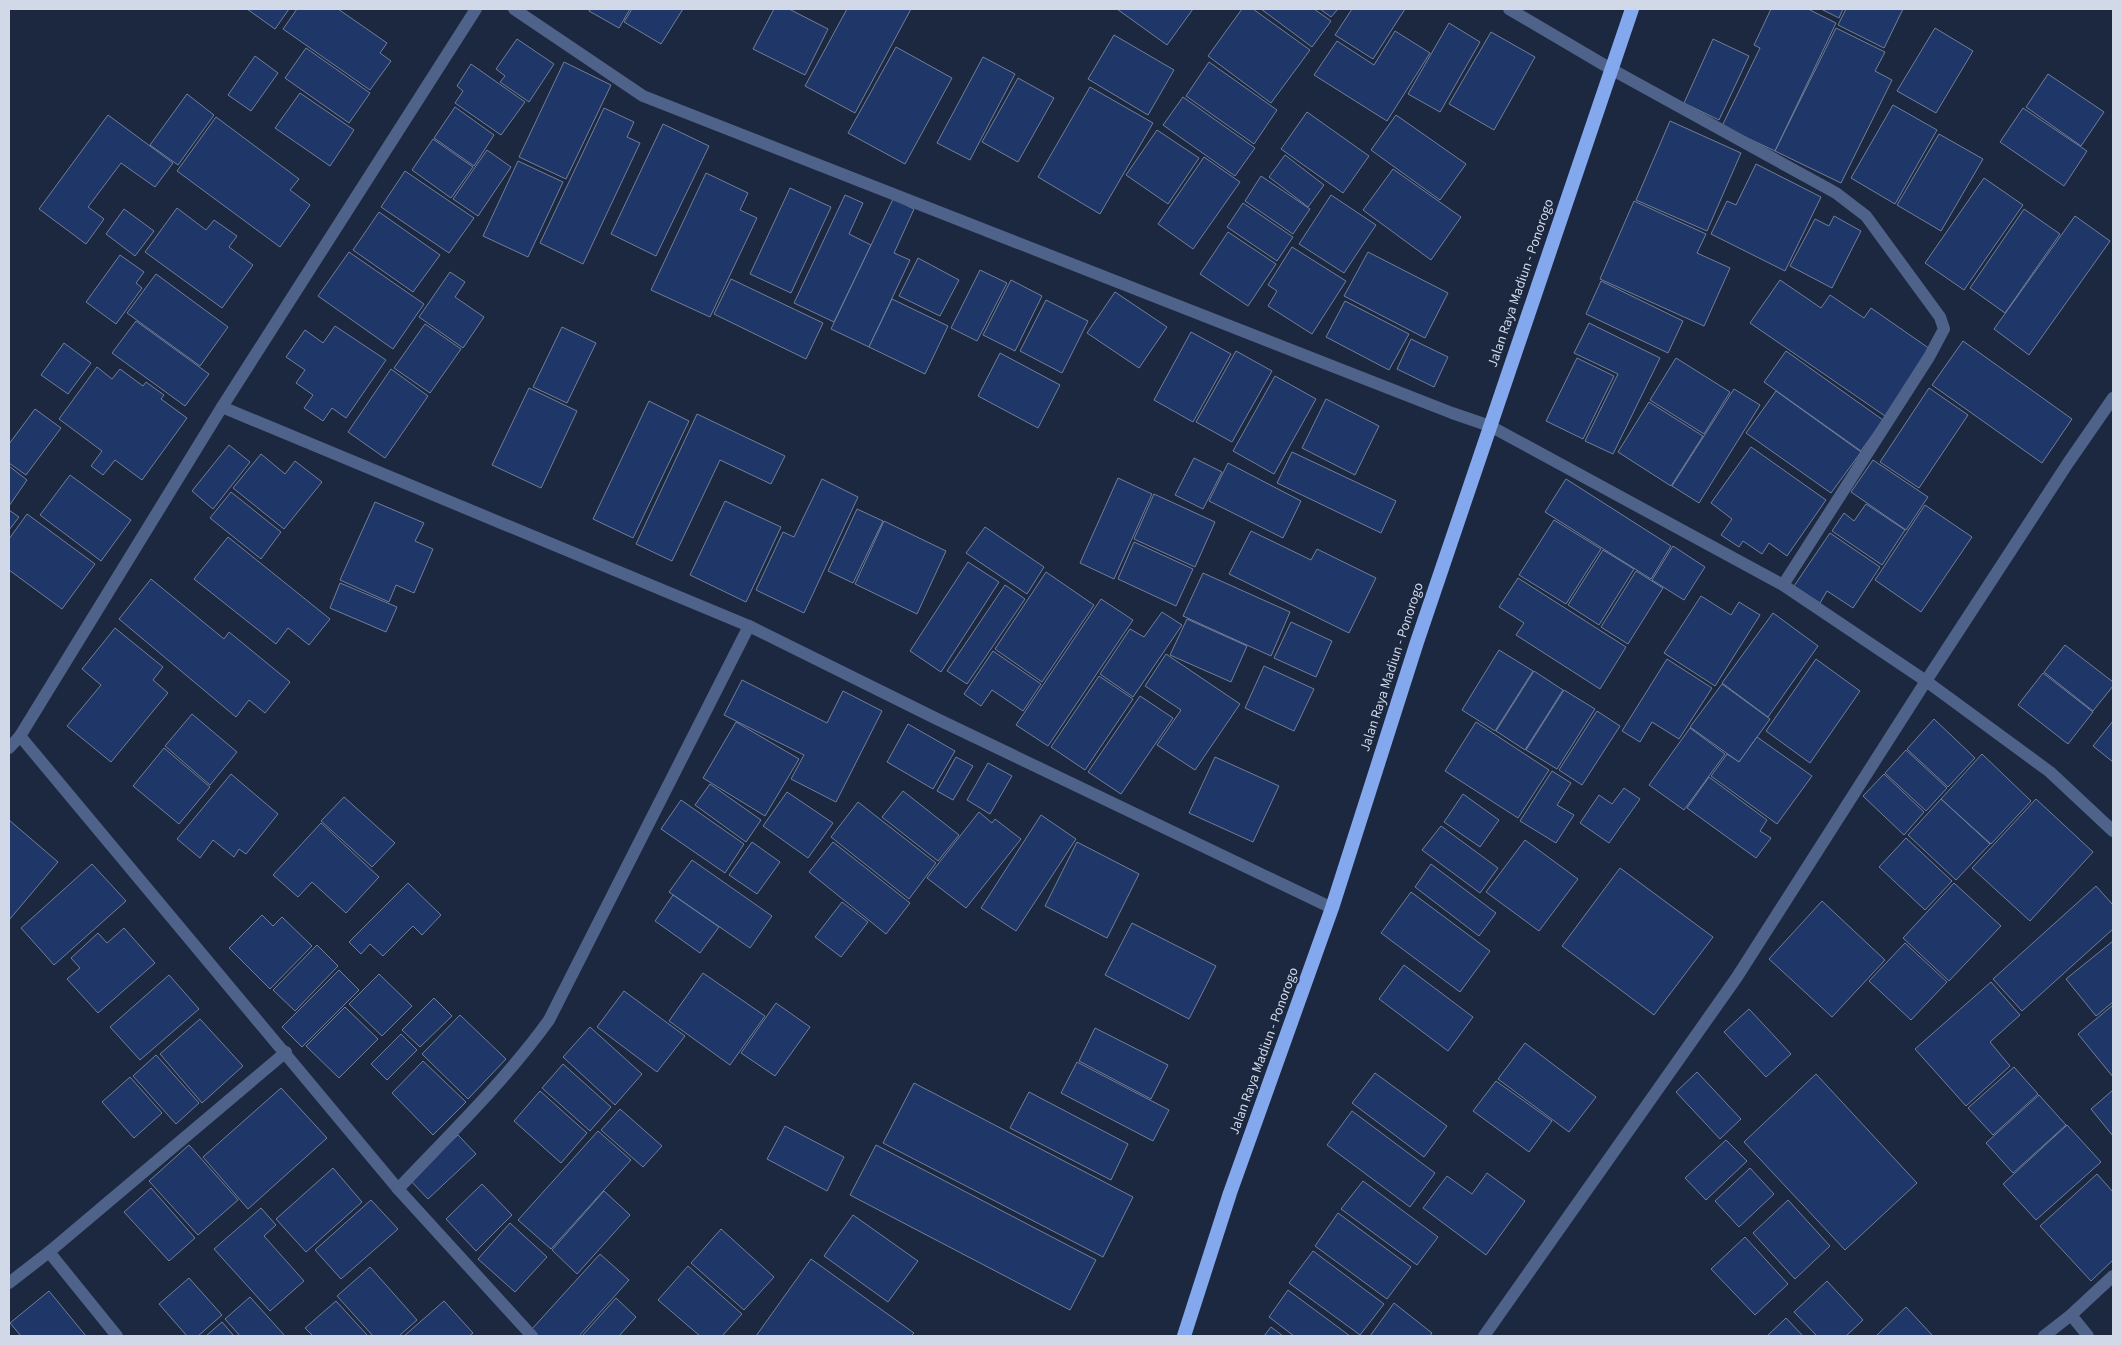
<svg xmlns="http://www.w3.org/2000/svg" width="2122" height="1345" font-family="'Source Sans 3',sans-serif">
<rect width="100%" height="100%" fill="#1c283f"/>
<g fill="#1f3668" stroke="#707e9a">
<path d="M247 9H289L275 29Z"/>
<path d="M297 9H338L387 43 380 53 391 61 370 90 283 29Z"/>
<path d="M590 9H630L619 28 589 11Z"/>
<path d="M632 9H683L661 44 624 22Z"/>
<path d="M774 9H789L828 29 805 75 753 49Z"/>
<path d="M847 9H911L855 113 805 86Z"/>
<path d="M1117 9H1193L1167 45Z"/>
<path d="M1242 9H1253L1310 50 1271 103 1208 56Z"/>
<path d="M1261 9H1314L1331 21 1312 47Z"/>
<path d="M1320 9H1338L1331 17Z"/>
<path d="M1352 9H1405L1373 59 1335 35Z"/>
<path d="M1771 9H1808L1836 23 1775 151 1722 126 1760 48 1754 45Z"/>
<path d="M1821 9H1843L1839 18Z"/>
<path d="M1846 9H1903L1884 48 1838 25Z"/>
<path d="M1449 23 1480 42 1440 112 1408 94Z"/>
<path d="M1836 28 1885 52 1875 71 1892 80 1841 183 1775 151Z"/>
<path d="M1935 28 1973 51 1936 113 1897 91Z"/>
<path d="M1395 31 1430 53 1387 121 1314 75 1337 41 1374 65Z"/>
<path d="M1491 32 1535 57 1494 130 1449 104Z"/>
<path d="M1114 35 1174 70 1148 115 1088 79Z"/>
<path d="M517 39 554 64 529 102 500 82 505 76 496 69Z"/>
<path d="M1713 39 1749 56 1719 120 1684 103Z"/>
<path d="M896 47 952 78 905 164 848 133Z"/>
<path d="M306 48 370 93 349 123 285 78Z"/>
<path d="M255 56 278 73 251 111 228 95Z"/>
<path d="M983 57 1015 74 970 160 937 143Z"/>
<path d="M564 62 611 85 566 179 519 157Z"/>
<path d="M1209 62 1277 110 1254 144 1186 96Z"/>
<path d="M471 64 525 102 501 135 455 103 463 91 457 86Z"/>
<path d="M2048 74 2104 112 2081 146 2026 107Z"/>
<path d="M1018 78 1054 98 1018 162 982 142Z"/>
<path d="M1090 87 1153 123 1100 214 1038 177Z"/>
<path d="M300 93 354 130 330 166 275 128Z"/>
<path d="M187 94 214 115 178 165 150 145Z"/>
<path d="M1183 97 1255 148 1235 176 1163 125Z"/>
<path d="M1893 105 1937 130 1895 204 1851 178Z"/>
<path d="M455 107 494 135 474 166 434 138Z"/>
<path d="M604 108 634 122 627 137 640 143 583 264 540 243Z"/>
<path d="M2023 108 2087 151 2064 186 2000 142Z"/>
<path d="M1307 112 1369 156 1343 193 1281 149Z"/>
<path d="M108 115 173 163 155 187 121 163 88 207 104 219 86 244 39 209Z"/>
<path d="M1396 115 1466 164 1440 200 1371 150Z"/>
<path d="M216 117 299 179 290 190 310 205 280 247 177 171Z"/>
<path d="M1670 121 1741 153 1707 231 1636 200Z"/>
<path d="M663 124 709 146 656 256 611 234Z"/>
<path d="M1157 130 1199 158 1168 204 1126 175Z"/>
<path d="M1939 134 1983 159 1941 231 1897 205Z"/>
<path d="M433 139 473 167 451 198 412 170Z"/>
<path d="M487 150 511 167 478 216 453 199Z"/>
<path d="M1285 155 1324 185 1308 207 1269 177Z"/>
<path d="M1204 157 1240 182 1193 249 1158 224Z"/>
<path d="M518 161 563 182 528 257 483 236Z"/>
<path d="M1756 164 1821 197 1785 271 1711 234 1727 201 1736 205Z"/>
<path d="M1393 169 1461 217 1431 260 1363 210Z"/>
<path d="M405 171 474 218 449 253 381 207Z"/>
<path d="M706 173 748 193 740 210 757 218 710 317 651 290Z"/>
<path d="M1261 176 1310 209 1293 234 1245 201Z"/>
<path d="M1984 178 2023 205 1964 290 1925 263Z"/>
<path d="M790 188 831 207 791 293 750 274Z"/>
<path d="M845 195 863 203 849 234 871 245 834 322 794 303Z"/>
<path d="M1331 195 1376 225 1344 273 1299 244Z"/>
<path d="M893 199 914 209 894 253 910 260 869 347 831 329Z"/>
<path d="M1634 201 1706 234 1697 253 1730 268 1704 326 1600 279Z"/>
<path d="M1243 203 1293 237 1277 261 1227 227Z"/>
<path d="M177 208 206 230 214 220 237 236 229 247 253 265 222 308 145 252Z"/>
<path d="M124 209 154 231 135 256 106 234Z"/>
<path d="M2024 209 2060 234 2005 313 1970 288Z"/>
<path d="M379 212 440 255 413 292 353 250Z"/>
<path d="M1834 216 1861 231 1832 288 1790 266 1815 219 1829 226Z"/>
<path d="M2075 216 2110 241 2029 355 1994 329Z"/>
<path d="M1228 232 1276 264 1248 306 1200 274Z"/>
<path d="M1292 247 1346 281 1312 334 1268 306 1277 291 1268 285Z"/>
<path d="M349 252 424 304 393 349 318 296Z"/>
<path d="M1368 252 1448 293 1425 338 1344 296Z"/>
<path d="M120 255 144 272 136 283 142 288 116 324 86 302Z"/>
<path d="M918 258 959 280 940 316 899 296Z"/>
<path d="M980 270 1007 283 977 341 951 328Z"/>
<path d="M450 272 465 282 455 297 484 317 463 348 419 317Z"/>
<path d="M156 274 228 327 200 366 127 313Z"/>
<path d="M731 279 823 323 806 359 714 314Z"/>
<path d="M1011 280 1042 296 1015 351 983 335Z"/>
<path d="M1780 280 1821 308 1830 295 1864 318 1871 308 1930 349 1885 416 1750 323Z"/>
<path d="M1601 281 1683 321 1668 353 1586 314Z"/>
<path d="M1115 292 1167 327 1139 368 1087 333Z"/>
<path d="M892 299 948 326 925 374 869 347Z"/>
<path d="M1046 300 1088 321 1062 373 1020 351Z"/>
<path d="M1345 301 1409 334 1389 370 1326 337Z"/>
<path d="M136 321 209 374 185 406 112 353Z"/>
<path d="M1589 323 1660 358 1613 454 1585 441 1618 374 1574 353Z"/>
<path d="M425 324 461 349 430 393 394 368Z"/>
<path d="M335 326 386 360 346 418 332 408 323 421 304 408 313 395 296 383 305 370 286 357 305 330 323 343Z"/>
<path d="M562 327 596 343 567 403 533 387Z"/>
<path d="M1191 332 1231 354 1193 422 1154 400Z"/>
<path d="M1411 339 1448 357 1434 387 1397 369Z"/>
<path d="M1963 341 2072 419 2042 463 1932 385Z"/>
<path d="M64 343 91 363 68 394 41 375Z"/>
<path d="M1236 351 1272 371 1232 442 1196 422Z"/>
<path d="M1786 351 1883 420 1861 451 1764 382Z"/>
<path d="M1000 353 1060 385 1038 428 978 396Z"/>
<path d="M1577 358 1614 376 1583 439 1546 421Z"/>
<path d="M1676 358 1730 392 1704 434 1650 400Z"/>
<path d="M97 367 112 379 120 369 143 386 146 382 164 395 161 399 187 418 142 480 115 460 103 475 91 466 102 451 59 419Z"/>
<path d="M391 369 428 396 385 458 348 432Z"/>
<path d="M1275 376 1316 399 1274 474 1233 451Z"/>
<path d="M529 388 577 411 541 488 492 465Z"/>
<path d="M1929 388 1968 415 1919 488 1880 462Z"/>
<path d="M1734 389 1760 405 1699 503 1672 486Z"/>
<path d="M1776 391 1861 452 1831 493 1746 433Z"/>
<path d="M1326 399 1379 426 1355 475 1302 448Z"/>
<path d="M649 401 689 421 633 538 593 519Z"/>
<path d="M1649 402 1703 436 1671 486 1618 452Z"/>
<path d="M35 409 61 428 26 475 9 463V444Z"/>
<path d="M697 414 785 456 771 484 720 460 672 561 636 544Z"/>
<path d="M229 445 250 462 213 509 192 491Z"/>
<path d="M1751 447 1826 500 1787 556 1769 543 1762 554 1743 541 1739 547 1721 535 1732 519 1711 503Z"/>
<path d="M1292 452 1396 501 1381 533 1277 483Z"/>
<path d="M261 454 285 474 295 461 322 482 284 529 233 488Z"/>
<path d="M1194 458 1222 472 1203 509 1175 495Z"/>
<path d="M1873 460 1928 497 1906 530 1851 492Z"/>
<path d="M1228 463 1301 501 1283 538 1209 501Z"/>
<path d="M9 466 27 480 9 506Z"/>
<path d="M70 475 131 520 101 561 40 515Z"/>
<path d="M1118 478 1152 494 1114 579 1080 563Z"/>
<path d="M822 479 858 497 804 613 756 590 783 532 794 537Z"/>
<path d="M1566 479 1671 546 1651 579 1545 512Z"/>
<path d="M231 492 281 532 261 559 210 518Z"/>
<path d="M1154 494 1215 522 1195 567 1134 539Z"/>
<path d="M725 501 781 527 746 602 690 575Z"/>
<path d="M375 502 424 523 415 541 433 549 414 593 396 585 389 602 340 580Z"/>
<path d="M1866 504 1905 530 1882 565 1832 531 1844 513 1854 521Z"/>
<path d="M1925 505 1972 537 1921 612 1875 580Z"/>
<path d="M857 509 883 521 853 583 828 571Z"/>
<path d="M9 510 19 517 9 530Z"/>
<path d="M27 514 95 564 62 609 9 570V539Z"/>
<path d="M1554 520 1601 549 1566 604 1519 575Z"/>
<path d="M884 521 946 551 917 614 855 584Z"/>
<path d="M985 527 1044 567 1027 594 966 553Z"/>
<path d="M1251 531 1311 560 1317 549 1376 578 1349 633 1229 574Z"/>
<path d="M1830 533 1880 567 1853 608 1827 591 1820 603 1794 586Z"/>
<path d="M228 537 330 619 309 645 288 628 276 644 194 579Z"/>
<path d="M1134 542 1193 569 1176 606 1118 579Z"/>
<path d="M1673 546 1705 567 1684 600 1652 580Z"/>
<path d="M1603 550 1634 569 1599 625 1568 605Z"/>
<path d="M968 562 999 582 941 672 910 651Z"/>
<path d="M1636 571 1663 588 1628 644 1601 627Z"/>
<path d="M1046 572 1094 605 1042 682 995 649Z"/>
<path d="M1203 573 1290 612 1271 656 1183 616Z"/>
<path d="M1518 578 1626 647 1600 689 1516 635 1524 623 1499 607Z"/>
<path d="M151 579 224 639 229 632 290 682 265 713 249 700 236 717 119 619Z"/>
<path d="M340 583 397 607 386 632 330 608Z"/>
<path d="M1005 585 1025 599 967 684 947 671Z"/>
<path d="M1701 596 1731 615 1739 602 1760 615 1715 686 1664 653Z"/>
<path d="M1101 599 1133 620 1048 746 1016 725Z"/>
<path d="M1162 612 1182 625 1133 697 1100 674 1130 629 1144 637Z"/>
<path d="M1773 613 1818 646 1768 717 1722 683Z"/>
<path d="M1187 619 1247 646 1231 682 1170 655Z"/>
<path d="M1291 622 1332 641 1316 677 1274 658Z"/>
<path d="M115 628 163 667 153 680 168 693 111 762 67 726 101 685 82 669Z"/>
<path d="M2065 645 2113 682V686L2093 711 2044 672Z"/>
<path d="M1499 650 1533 671 1495 731 1462 710Z"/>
<path d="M993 651 1041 684 1023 711 992 690 981 706 964 694Z"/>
<path d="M1166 654 1240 704 1195 770 1157 745 1181 710 1145 686Z"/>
<path d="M1667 659 1712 688 1679 739 1652 722 1640 742 1622 731Z"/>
<path d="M1816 659 1860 691 1810 763 1766 731Z"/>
<path d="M1264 666 1314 689 1294 731 1245 708Z"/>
<path d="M1534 671 1563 690 1525 750 1496 731Z"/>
<path d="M2043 673 2093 712 2068 744 2018 705Z"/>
<path d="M1099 676 1133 699 1085 770 1051 747Z"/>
<path d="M742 680 827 723 843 691 882 711 836 802 791 779 804 755 724 715Z"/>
<path d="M1722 684 1770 719 1739 762 1690 727Z"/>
<path d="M1564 690 1595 709 1557 769 1526 750Z"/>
<path d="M1140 696 1173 718 1121 794 1088 772Z"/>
<path d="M1597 711 1620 726 1582 785 1559 770Z"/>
<path d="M192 714 237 752 210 785 165 746Z"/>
<path d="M1934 719 1975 758 1948 787 1907 749Z"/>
<path d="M2113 721V762L2093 746Z"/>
<path d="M736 722 799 759 765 816 703 778Z"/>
<path d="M1476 722 1549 770 1518 818 1445 771Z"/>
<path d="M908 724 955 751 933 789 887 762Z"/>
<path d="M1690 728 1725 754 1684 810 1649 785Z"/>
<path d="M1757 737 1812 776 1777 824 1711 776 1727 754 1739 762Z"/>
<path d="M164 748 210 787 179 824 133 786Z"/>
<path d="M1906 750 1947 788 1926 811 1885 773Z"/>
<path d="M1982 754 2031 801 1991 844 1941 799Z"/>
<path d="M956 757 973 766 953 800 937 791Z"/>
<path d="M1215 757 1279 786 1253 842 1189 813Z"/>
<path d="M988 763 1012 776 990 814 967 800Z"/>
<path d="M1552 771 1571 783 1557 805 1574 815 1556 843 1520 821Z"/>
<path d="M231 774 278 814 246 854 239 849 234 857 213 840 200 858 177 839Z"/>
<path d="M1884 774 1924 812 1904 835 1863 796Z"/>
<path d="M1709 777 1767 820 1760 831 1771 838 1756 858 1687 808Z"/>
<path d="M710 784 761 820 746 842 695 805Z"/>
<path d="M1624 788 1640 799 1609 843 1580 823 1599 795 1612 804Z"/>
<path d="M903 791 959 835 938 861 882 817Z"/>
<path d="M787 792 833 823 808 858 763 826Z"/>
<path d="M1463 794 1499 820 1480 847 1444 822Z"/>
<path d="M344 797 395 843 372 867 321 821Z"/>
<path d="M1941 799 1990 844 1956 880 1908 835Z"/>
<path d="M2036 799 2093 852 2030 921 1972 868Z"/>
<path d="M681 800 744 844 725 873 661 829Z"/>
<path d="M858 802 936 863 909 899 831 837Z"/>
<path d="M979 812 992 823 995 819 1021 839 966 908 927 878Z"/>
<path d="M1041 815 1076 839 1016 931 981 908Z"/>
<path d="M9 820 58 862 9 920Z"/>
<path d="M321 823 379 877 346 913 312 882 298 897 273 875Z"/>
<path d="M1441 826 1498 868 1480 893 1422 850Z"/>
<path d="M1906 838 1952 881 1925 910 1879 867Z"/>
<path d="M1525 840 1578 879 1539 931 1486 892Z"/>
<path d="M752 842 780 862 757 894 729 875Z"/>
<path d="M833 842 910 903 886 934 809 872Z"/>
<path d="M1077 842 1139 874 1107 938 1045 906Z"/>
<path d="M692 860 772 916 750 948 669 892Z"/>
<path d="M92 864 126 901 54 965 21 928Z"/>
<path d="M1431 864 1496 913 1479 936 1415 887Z"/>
<path d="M1620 868 1713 937 1654 1015 1562 946Z"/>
<path d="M408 883 441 915 422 935 413 926 383 956 370 944 361 954 349 942Z"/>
<path d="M1954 883 2001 926 1949 981 1903 938Z"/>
<path d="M2096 886 2113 905V929L2022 1011 1993 979Z"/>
<path d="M1411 892 1490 951 1460 992 1381 933Z"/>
<path d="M673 895 719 927 700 953 655 921Z"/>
<path d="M1822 901 1885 960 1832 1017 1769 959Z"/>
<path d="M842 902 868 922 841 957 815 937Z"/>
<path d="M262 915 273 926 282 917 312 946 270 989 229 948Z"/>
<path d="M1132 923 1216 966 1189 1019 1105 975Z"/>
<path d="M124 928 155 963 98 1013 67 979 80 968 71 958 98 933 107 943Z"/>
<path d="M2113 941V1002L2096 1016 2066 979Z"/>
<path d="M1905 943 1947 982 1911 1020 1869 981Z"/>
<path d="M317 945 338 966 295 1011 273 990Z"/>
<path d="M1404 965 1473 1017 1448 1051 1379 999Z"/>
<path d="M339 970 359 990 302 1047 282 1027Z"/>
<path d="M703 973 765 1016 730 1065 669 1021Z"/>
<path d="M379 974 412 1006 382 1036 349 1004Z"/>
<path d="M169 975 199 1009 140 1060 110 1027Z"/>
<path d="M1991 982 2020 1015 1990 1042 2010 1066 1966 1106 1915 1049Z"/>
<path d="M624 991 685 1036 657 1072 597 1027Z"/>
<path d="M434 998 452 1016 420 1047 402 1030Z"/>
<path d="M776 1003 810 1027 775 1076 741 1053Z"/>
<path d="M2113 1005V1077L2078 1034Z"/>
<path d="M345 1007 378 1039 339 1078 306 1046Z"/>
<path d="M1749 1009 1791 1054 1766 1077 1724 1032Z"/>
<path d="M460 1015 506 1059 468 1099 422 1054Z"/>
<path d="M200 1019 243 1066 202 1103 160 1054Z"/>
<path d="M590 1027 642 1074 615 1105 563 1057Z"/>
<path d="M1095 1028 1168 1065 1151 1099 1079 1061Z"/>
<path d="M401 1034 417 1050 387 1080 371 1064Z"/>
<path d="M1525 1043 1596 1097 1569 1132 1498 1079Z"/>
<path d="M156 1055 199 1103 176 1124 133 1076Z"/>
<path d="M423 1061 466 1102 433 1135 392 1093Z"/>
<path d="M1077 1062 1169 1110 1153 1141 1061 1093Z"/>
<path d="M563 1064 611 1107 590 1131 542 1088Z"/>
<path d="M2014 1067 2038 1094 1993 1135 1968 1108Z"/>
<path d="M1697 1072 1741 1119 1720 1139 1676 1092Z"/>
<path d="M1375 1073 1447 1126 1424 1157 1352 1103Z"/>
<path d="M1816 1074 1917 1183 1845 1250 1744 1142Z"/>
<path d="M130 1077 162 1113 134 1138 102 1102Z"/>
<path d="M1496 1081 1552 1121 1529 1152 1473 1111Z"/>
<path d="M914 1083 1133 1197 1103 1257 883 1143Z"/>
<path d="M281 1088 327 1138 248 1209 203 1157Z"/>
<path d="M2113 1090V1136L2091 1109Z"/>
<path d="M540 1091 587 1133 561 1163 514 1121Z"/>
<path d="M1029 1092 1128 1144 1111 1180 1010 1128Z"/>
<path d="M2039 1095 2066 1125 2013 1173 1986 1143Z"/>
<path d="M620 1109 662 1146 643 1167 601 1130Z"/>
<path d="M1352 1111 1435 1173 1410 1207 1327 1145Z"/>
<path d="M2067 1125 2101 1162 2036 1220 2003 1184Z"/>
<path d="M785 1126 844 1157 827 1191 767 1159Z"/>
<path d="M598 1131 631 1160 551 1249 518 1220Z"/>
<path d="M458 1135 476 1154 428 1199 410 1180Z"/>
<path d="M1726 1140 1747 1161 1706 1200 1685 1178Z"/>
<path d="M189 1145 238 1200 198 1235 149 1181Z"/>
<path d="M876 1145 1096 1260 1070 1310 850 1195Z"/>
<path d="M333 1168 362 1202 306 1252 276 1219Z"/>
<path d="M1750 1168 1774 1194 1739 1227 1715 1201Z"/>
<path d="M1487 1173 1525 1201 1486 1255 1423 1208 1447 1176 1472 1194Z"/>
<path d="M2097 1174 2113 1192V1260L2091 1281 2040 1226Z"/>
<path d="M1363 1181 1438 1237 1417 1265 1341 1209Z"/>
<path d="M482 1184 512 1215 476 1251 446 1219Z"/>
<path d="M151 1188 195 1238 169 1261 124 1212Z"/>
<path d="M604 1191 630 1215 577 1274 552 1250Z"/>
<path d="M371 1200 398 1229 341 1279 315 1250Z"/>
<path d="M1788 1200 1830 1246 1795 1279 1753 1233Z"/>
<path d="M261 1208 276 1225 264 1236 304 1281 270 1311 214 1249Z"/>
<path d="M1338 1213 1411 1267 1387 1299 1315 1246Z"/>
<path d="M853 1215 918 1261 888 1302 824 1256Z"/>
<path d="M510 1223 547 1257 515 1292 478 1259Z"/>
<path d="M721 1229 774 1277 744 1310 691 1263Z"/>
<path d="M1745 1237 1788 1284 1755 1315 1711 1269Z"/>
<path d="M1313 1251 1384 1304 1360 1335 1289 1283Z"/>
<path d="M600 1254 629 1280 579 1336H538L531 1330Z"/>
<path d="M811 1259 914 1333 911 1336H756Z"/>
<path d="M688 1266 742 1314 722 1336H700L658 1300Z"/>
<path d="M370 1267 417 1320 399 1336H373L337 1296Z"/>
<path d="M189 1278 222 1315 198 1336H187L159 1304Z"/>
<path d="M1827 1281 1863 1320 1846 1336H1817L1794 1312Z"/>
<path d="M1288 1290 1350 1336H1294L1269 1317Z"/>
<path d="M49 1291 86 1336H21L10 1323Z"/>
<path d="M250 1297 285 1336H240L225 1319Z"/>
<path d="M616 1298 636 1317 619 1336H582Z"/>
<path d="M336 1301 368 1336H313L305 1328Z"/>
<path d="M444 1301 473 1333 469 1336H404Z"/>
<path d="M1394 1303 1432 1333 1430 1336H1370Z"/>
<path d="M1906 1307 1933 1336H1876Z"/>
<path d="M1786 1318 1803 1336H1767Z"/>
<path d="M222 1322 234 1336H206Z"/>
<path d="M1271 1327 1283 1336H1264Z"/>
</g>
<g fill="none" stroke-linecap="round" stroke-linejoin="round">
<g stroke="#4f628a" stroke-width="12">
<path d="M476 9 222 407 20 736 398 1189 532 1336"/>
<path d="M514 9 643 96 1452 413 1490 426 1783 585 1926 681 2050 772 2113 831"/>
<path d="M1611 69 1836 193 1866 216 1940 317 1944 329 1929 357 1783 585"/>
<path d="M222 407 749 626 937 719 1332 908"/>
<path d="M9 748 20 736"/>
<path d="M398 1189C450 1134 505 1081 549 1020L749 626"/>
<path d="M49 1252 117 1336"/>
<path d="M9 1283 49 1252 286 1052"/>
<path d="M2071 1315 2113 1276"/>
<path d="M1484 1336 1737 977 1926 681 2068 463 2113 398"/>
<path d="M2044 1336 2071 1315 2088 1336"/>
</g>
<path stroke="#4f628a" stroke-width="12" d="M1509 9 1611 69"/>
<path stroke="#84a8ee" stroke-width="14" d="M1184 1336 1230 1193 1332 908 1417 642 1632 9"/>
</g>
<g text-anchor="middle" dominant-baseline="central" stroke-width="4.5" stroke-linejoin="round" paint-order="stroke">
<g font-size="14" fill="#d1d9e9" stroke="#1c283f">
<text transform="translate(1521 283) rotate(-71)">Jalan Raya Madiun - Ponorogo</text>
<text transform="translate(1392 667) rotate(-72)">Jalan Raya Madiun - Ponorogo</text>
<text transform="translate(1264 1051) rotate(-70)">Jalan Raya Madiun - Ponorogo</text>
</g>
</g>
<rect width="2122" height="1345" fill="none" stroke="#d1d9e9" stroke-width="20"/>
</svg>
